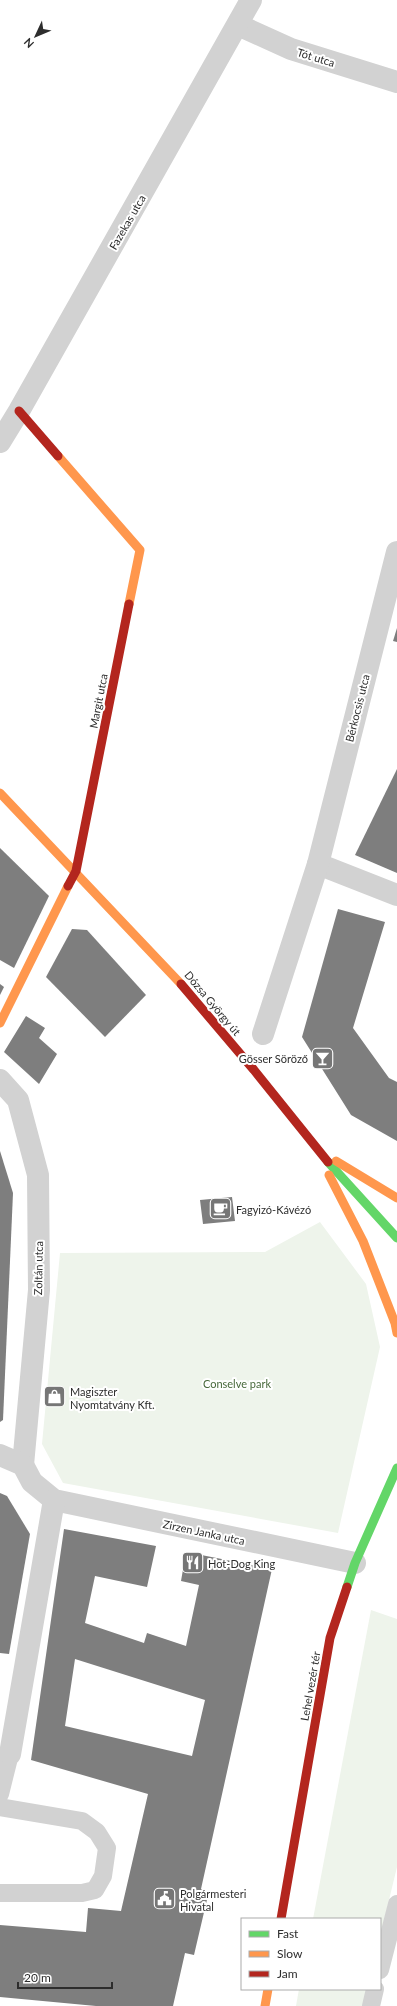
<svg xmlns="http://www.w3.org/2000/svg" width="397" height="2006" font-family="Lato,sans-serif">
<rect width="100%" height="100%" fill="#fff"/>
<g fill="#eef4eb">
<path d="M320 1222 366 1284 380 1347 338 1533 63 1483 42 1444 60 1253 265 1252Z"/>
<path d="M371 1610 397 1619V1867L380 1937V1919H313Z"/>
<path d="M299 1989H367L363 2006H296Z"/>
</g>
<g fill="#7e7e7e" fill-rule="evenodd">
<path d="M397 628V642L393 641Z"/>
<path d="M397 769V873L355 855Z"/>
<path d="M0 848 49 896 14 968 0 960Z"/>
<path d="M338 909 385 922 353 1028 389 1078 397 1082V1141L351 1115 302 1037Z"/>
<path d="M72 929 87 930 146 995 105 1037 46 977Z"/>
<path d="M0 984 4 987 0 995Z"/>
<path d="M26 1016 45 1028 39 1038 57 1054 39 1084 4 1052Z"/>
<path d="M0 1151 13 1193 3 1420 0 1422Z"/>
<path d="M232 1197 235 1221 203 1224 200 1200Z"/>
<path d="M0 1493 7 1496 30 1534 9 1654 0 1653Z"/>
<path d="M64 1529 156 1546 147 1587 95 1576 85 1623 144 1643 147 1633 186 1646 199 1585 181 1581 186 1552 272 1569 201 1889 209 1891 194 1955 185 1953 173 2006H96L0 1997V1925L86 1932 88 1908 121 1911 148 1794 31 1760ZM75 1659 205 1700 192 1756 65 1726Z"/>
</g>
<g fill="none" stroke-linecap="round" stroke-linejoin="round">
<g stroke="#d2d2d2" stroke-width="18">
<path d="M0 1794 10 1754"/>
<path d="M0 1807 82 1821 97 1832 107 1848 103 1876 95 1890 82 1893H0"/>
<path d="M380 1970 397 1904"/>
<path d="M371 2006 375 1989"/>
</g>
<g stroke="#d2d2d2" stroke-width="22">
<path d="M238 25 291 49 397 82"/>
<path d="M0 442 19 411 251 0"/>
<path d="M318 864 397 895"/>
<path d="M263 1034 318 864 397 552"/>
<path d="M0 1080 18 1100 38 1175 39 1290 23 1465"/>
<path d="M0 1455 23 1465 32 1482 54 1500 355 1563"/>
<path d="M10 1754 54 1500"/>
</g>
<g stroke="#63d668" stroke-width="9">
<path d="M328 1162 397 1238"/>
<path d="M347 1587 355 1563 397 1468"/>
</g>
<g stroke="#ff974d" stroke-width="9">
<path d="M58 456 140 550 129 604"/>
<path d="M0 793 181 984"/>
<path d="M0 1023 68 886"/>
<path d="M336 1161 397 1198"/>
<path d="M329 1175 363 1241 395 1323 397 1333"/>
<path d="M265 2006 268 1989"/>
</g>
<g stroke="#b3261e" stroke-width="9">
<path d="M19 411 58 456"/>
<path d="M68 886 76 871 129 604"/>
<path d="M181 984 254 1070 328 1162"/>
<path d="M281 1919 330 1638 347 1587"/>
</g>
</g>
<defs>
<symbol id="bar-square" viewBox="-11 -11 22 22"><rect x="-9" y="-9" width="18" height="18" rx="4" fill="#767676" stroke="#fff"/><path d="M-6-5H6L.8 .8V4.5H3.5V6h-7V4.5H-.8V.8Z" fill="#fff"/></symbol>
<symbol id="cafe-square" viewBox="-11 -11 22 22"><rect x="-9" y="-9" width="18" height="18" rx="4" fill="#767676" stroke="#fff"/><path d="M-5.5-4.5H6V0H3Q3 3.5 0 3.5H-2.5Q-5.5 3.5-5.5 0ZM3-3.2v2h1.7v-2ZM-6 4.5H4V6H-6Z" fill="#fff"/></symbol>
<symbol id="shop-square" viewBox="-11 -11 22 22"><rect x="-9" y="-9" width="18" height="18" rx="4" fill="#767676" stroke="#fff"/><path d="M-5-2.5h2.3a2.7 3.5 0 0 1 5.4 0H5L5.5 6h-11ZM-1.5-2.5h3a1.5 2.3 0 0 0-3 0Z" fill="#fff"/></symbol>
<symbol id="restaurant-square" viewBox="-11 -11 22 22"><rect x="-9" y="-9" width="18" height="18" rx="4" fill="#767676" stroke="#fff"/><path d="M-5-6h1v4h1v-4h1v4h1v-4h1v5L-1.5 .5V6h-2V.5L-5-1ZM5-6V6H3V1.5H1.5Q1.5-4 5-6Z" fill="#fff"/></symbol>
<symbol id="civic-square" viewBox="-11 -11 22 22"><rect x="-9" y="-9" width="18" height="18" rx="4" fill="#767676" stroke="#fff"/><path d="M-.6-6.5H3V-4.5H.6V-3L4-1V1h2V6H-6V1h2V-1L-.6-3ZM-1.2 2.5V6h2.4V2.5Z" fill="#fff"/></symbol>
</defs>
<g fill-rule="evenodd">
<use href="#bar-square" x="310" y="1046" width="25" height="25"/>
<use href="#cafe-square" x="208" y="1196" width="25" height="25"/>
<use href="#shop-square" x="42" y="1384" width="25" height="25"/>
<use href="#restaurant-square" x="180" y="1550" width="25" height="25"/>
<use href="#civic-square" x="152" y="1886" width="25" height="25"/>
</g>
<g text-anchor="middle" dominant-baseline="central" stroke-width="4" stroke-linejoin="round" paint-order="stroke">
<g font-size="11" fill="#2d2d2d" stroke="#fff">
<text transform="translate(316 57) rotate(17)">Tót utca</text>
<text transform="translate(127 222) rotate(-60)">Fazekas utca</text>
<text transform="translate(98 701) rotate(-79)">Margit utca</text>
<text transform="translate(357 708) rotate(-76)">Bérkocsis utca</text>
<text transform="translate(213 1003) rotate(50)">Dózsa György út</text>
<text transform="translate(38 1268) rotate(-89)">Zoltán utca</text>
<text transform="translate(204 1532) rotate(12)">Zirzen Janka utca</text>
<text transform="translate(310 1686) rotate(-80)">Lehel vezér tér</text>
</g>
<g font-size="11" fill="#2d2d2d" stroke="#fff" text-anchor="start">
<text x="308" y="1058" text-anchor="end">Gösser Söröző</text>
<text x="236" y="1209">Fagyizó-Kávézó</text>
<text x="70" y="1391">Magiszter<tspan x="70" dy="13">Nyomtatvány Kft.</tspan></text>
<text x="208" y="1563">Hot-Dog King</text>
<text x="180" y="1893">Polgármesteri<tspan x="180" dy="13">Hivatal</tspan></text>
</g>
<g font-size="11" fill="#47683b" stroke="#fff">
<text x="237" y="1383">Conselve park</text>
</g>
</g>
<rect x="241" y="1918" width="140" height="72" fill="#ffffff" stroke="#ababab"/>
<rect x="249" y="1931" width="20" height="6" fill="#63d668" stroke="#ababab"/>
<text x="277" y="1938" font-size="12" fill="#2d2d2d">Fast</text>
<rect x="249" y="1951" width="20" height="6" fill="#ff974d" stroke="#ababab"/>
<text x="277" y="1958" font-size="12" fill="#2d2d2d">Slow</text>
<rect x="249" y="1971" width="20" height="6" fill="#b3261e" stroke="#ababab"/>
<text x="277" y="1978" font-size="12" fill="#2d2d2d">Jam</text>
<g transform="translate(36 36) rotate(226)" stroke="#ffffff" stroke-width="3" paint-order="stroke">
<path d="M0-3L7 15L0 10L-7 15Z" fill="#2d2d2d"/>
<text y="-6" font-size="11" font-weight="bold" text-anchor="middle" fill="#2d2d2d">N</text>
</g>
<path d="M18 1982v6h94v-6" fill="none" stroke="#2d2d2d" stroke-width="2"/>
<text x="24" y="1982" font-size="12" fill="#2d2d2d" stroke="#ffffff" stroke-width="3" paint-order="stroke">20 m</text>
</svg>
